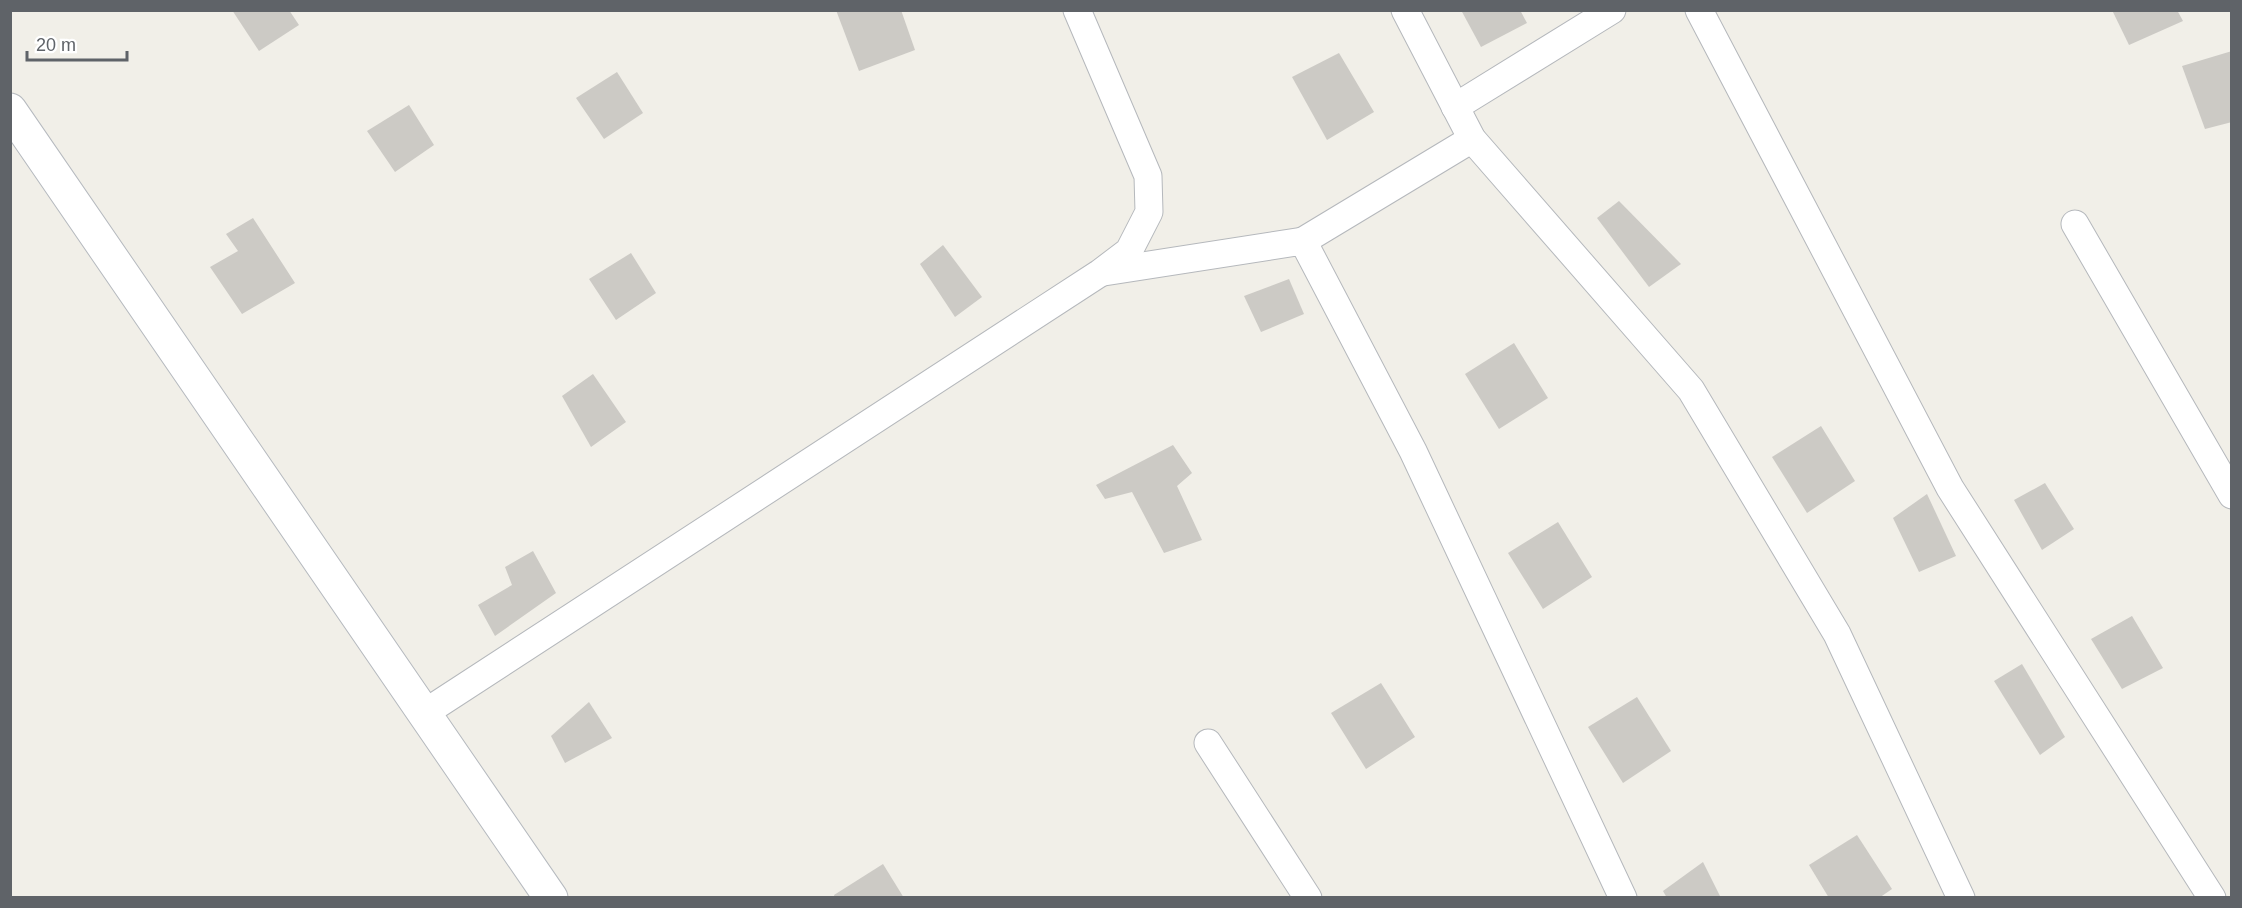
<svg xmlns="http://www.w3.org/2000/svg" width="2242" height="908" font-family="Arial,sans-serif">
<rect width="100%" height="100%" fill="#f1efe8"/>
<g fill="#cccac5">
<path d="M232 10H289L299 25 259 51Z"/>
<path d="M836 10H901L915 50 859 71Z"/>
<path d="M1461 10H1520L1527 23 1481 47Z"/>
<path d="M2112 10H2177L2183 21 2129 45Z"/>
<path d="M2232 51V122L2205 129 2182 66Z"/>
<path d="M1339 53 1374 112 1327 140 1292 77Z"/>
<path d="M617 72 643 113 604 139 576 98Z"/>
<path d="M409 105 434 145 395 172 367 131Z"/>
<path d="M1619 201 1681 264 1649 287 1597 218Z"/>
<path d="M253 218 295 283 242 314 210 267 238 251 226 234Z"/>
<path d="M943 245 982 297 955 317 920 264Z"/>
<path d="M631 253 656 293 616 320 589 279Z"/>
<path d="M1289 279 1304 314 1261 332 1244 296Z"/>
<path d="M1514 343 1548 398 1499 429 1465 374Z"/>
<path d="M593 374 626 422 591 447 562 396Z"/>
<path d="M1821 426 1855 481 1807 513 1772 457Z"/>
<path d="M1173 445 1192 473 1177 486 1202 540 1164 553 1132 492 1105 499 1096 485Z"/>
<path d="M2045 483 2074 529 2042 550 2014 500Z"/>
<path d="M1927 494 1956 556 1919 572 1893 518Z"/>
<path d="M1558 522 1592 577 1543 609 1508 553Z"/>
<path d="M533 551 556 593 495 636 478 605 512 585 505 567Z"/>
<path d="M2132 616 2163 668 2122 689 2091 639Z"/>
<path d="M2022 664 2065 737 2040 755 1994 681Z"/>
<path d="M1381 683 1415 737 1366 769 1331 713Z"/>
<path d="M1637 697 1671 751 1623 783 1588 727Z"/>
<path d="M589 702 612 738 565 763 551 736Z"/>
<path d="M1857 835 1892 889 1879 898H1829L1809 865Z"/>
<path d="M1703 862 1721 898H1667L1663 891Z"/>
<path d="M883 864 904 898H835L834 895Z"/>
</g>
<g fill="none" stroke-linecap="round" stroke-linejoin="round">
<defs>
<g id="street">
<path d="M1405 10 1472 139 1691 390 1837 634 1961 898"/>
<path d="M1699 10 1950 488 2212 898"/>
<path d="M1455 107 1612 10"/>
<path d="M2075 224 2232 495"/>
<path d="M1303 241 1472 139"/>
<path d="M1104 272 1303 241 1413 451 1623 898"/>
<path d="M423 714 1100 273 1129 251 1149 212 1148 176 1077 10"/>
<path d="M1208 743 1308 898"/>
</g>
<path id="secondary" d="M10 110 551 898"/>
</defs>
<use href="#street" stroke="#b5b8bc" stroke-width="29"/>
<use href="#secondary" stroke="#b6babf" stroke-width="35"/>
<use href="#street" stroke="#fff" stroke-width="27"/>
<use href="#secondary" stroke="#fff" stroke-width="33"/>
</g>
<rect width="2242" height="908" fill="none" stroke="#5f6368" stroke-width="24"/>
<path d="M27 51v9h100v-9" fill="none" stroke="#5f6368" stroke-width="3"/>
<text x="36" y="51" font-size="18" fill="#5f6368" stroke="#ffffff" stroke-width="4.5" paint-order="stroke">20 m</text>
</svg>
